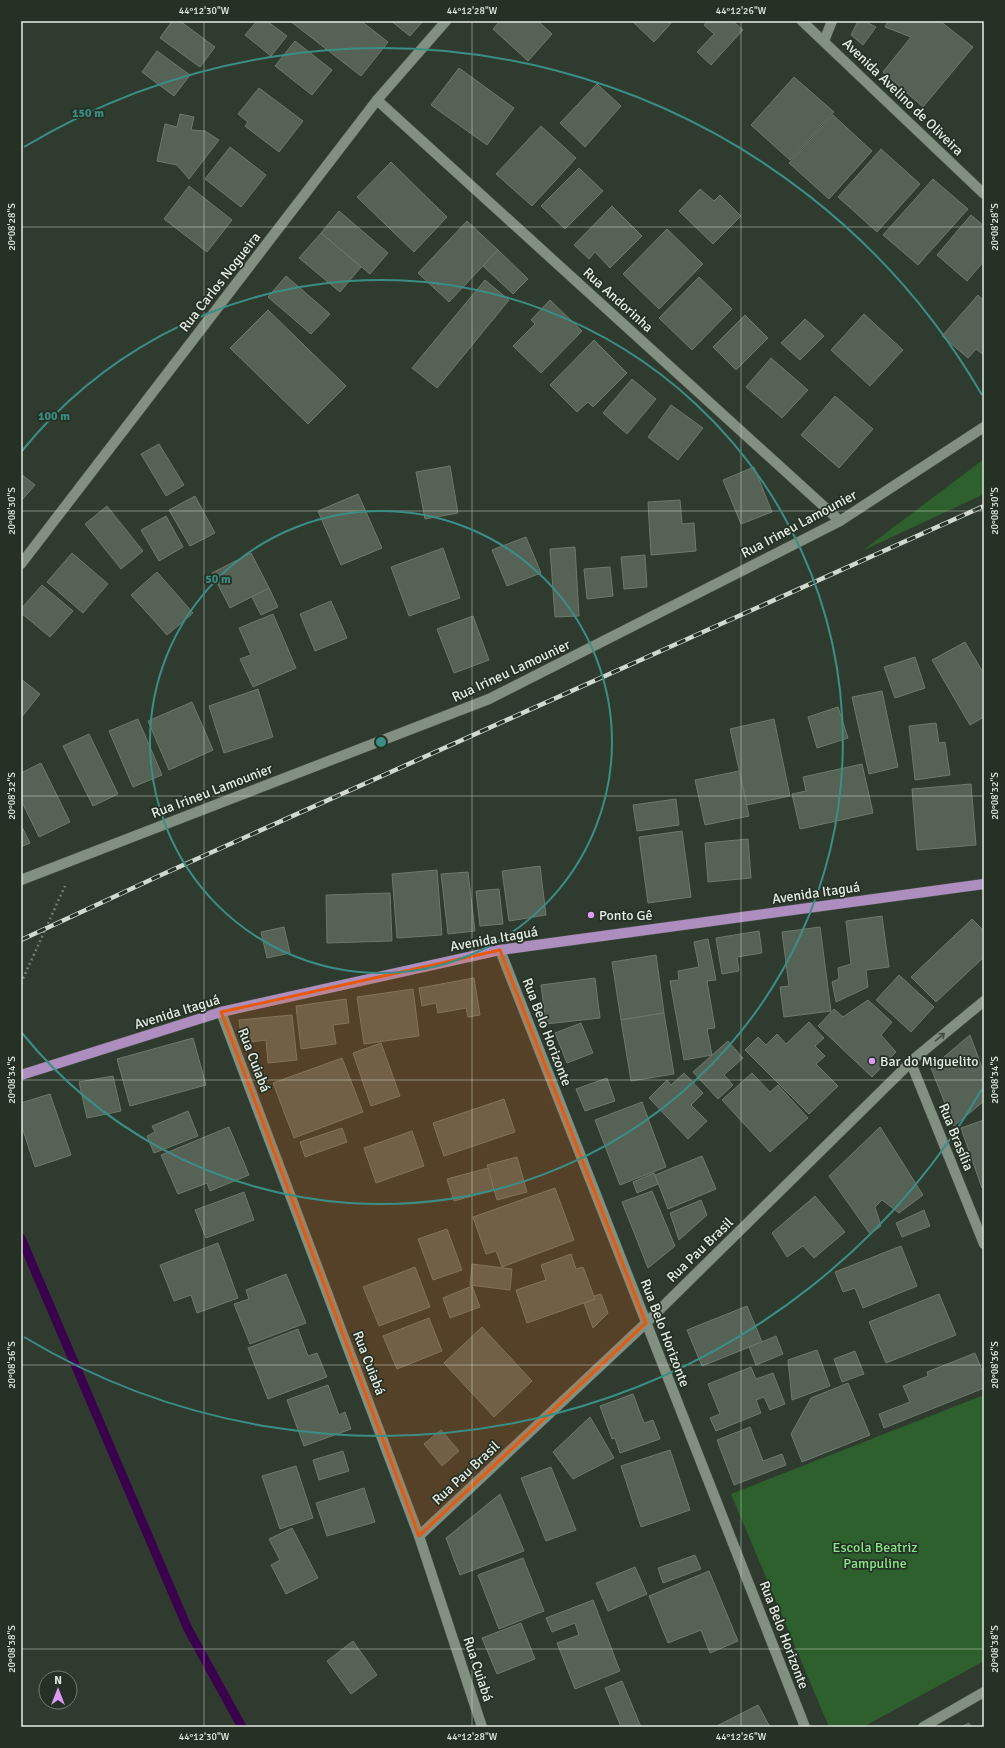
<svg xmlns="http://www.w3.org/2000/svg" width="1005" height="1748" font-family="Signika,sans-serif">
<rect width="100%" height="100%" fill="#303b2f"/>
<g fill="#2d602d">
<path d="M984 459V494L862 551Z"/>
<path d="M984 1395V1661L863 1727H829L731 1494Z"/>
</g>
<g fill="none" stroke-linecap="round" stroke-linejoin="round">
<path stroke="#3a014d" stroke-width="9" d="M21 1238 188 1629 242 1727"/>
</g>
<g fill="#566255" stroke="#6c796b">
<path d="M172 21H180L215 47 200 67 160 38Z"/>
<path d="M257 21H267L287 36 271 56 245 35Z"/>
<path d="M290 21H361L388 42 361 76Z"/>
<path d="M391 21H423L410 36Z"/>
<path d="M500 21H538L552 34 528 61 493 29Z"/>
<path d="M632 21H673L654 42Z"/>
<path d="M707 21H733L743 30 711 65 697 52 714 34 704 25Z"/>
<path d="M858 21H864L876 27 863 45 851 35Z"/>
<path d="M888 21H940L973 47 923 107 883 72 911 37 885 27Z"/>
<path d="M295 41 332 70 312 95 275 66Z"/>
<path d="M157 51 190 75 174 96 142 72Z"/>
<path d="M459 68 514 108 487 145 431 105Z"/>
<path d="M794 77 834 112 790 160 751 125Z"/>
<path d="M597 84 621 106 585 147 560 123Z"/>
<path d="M259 88 303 121 279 152 245 126 248 122 238 114Z"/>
<path d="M180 114 194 117 191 130 205 131 219 140 189 179 177 165 157 161 165 124 177 127Z"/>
<path d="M833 115 872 151 829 199 789 163Z"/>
<path d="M541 126 576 158 532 206 496 174Z"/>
<path d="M230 147 266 175 241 207 205 179Z"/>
<path d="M881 149 920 184 877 232 838 197Z"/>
<path d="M391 162 447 217 414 252 357 197Z"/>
<path d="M579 168 603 191 565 229 541 206Z"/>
<path d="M933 179 968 209 918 265 883 235Z"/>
<path d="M189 186 232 220 207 252 164 219Z"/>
<path d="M700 189 714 201 720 195 741 216 713 244 679 211Z"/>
<path d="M612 206 642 236 610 268 595 252 589 259 574 245Z"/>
<path d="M339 211 388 253 370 274 321 233Z"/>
<path d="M971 215 984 226V261L967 281 937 255Z"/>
<path d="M467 221 498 250 449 302 418 273Z"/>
<path d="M667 229 703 264 659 309 623 274Z"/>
<path d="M321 233 361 267 340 292 299 258Z"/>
<path d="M498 250 528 279 513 294 483 266Z"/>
<path d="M286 276 330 314 311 334 268 297Z"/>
<path d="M699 277 732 309 692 350 659 318Z"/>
<path d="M485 280 509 300 437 388 412 368Z"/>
<path d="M978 295 984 301V355L976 349 968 358 942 336Z"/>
<path d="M550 300 582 331 541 373 513 346 535 324 531 320Z"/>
<path d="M268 310 346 386 308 424 230 348Z"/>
<path d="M864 314 903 350 870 386 831 350Z"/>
<path d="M745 315 768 338 736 370 713 347Z"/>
<path d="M805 319 824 336 800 360 781 343Z"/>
<path d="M594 340 627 373 593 407 588 402 577 412 550 385Z"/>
<path d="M771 358 808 390 782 418 746 387Z"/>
<path d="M632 379 656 399 627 434 603 413Z"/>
<path d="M835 396 873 429 839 468 801 435Z"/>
<path d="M671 405 703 428 678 460 648 437Z"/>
<path d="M159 444 184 485 166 496 141 454Z"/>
<path d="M450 466 458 513 425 519 416 472Z"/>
<path d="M754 467 772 512 741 524 723 480Z"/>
<path d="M21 474 35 485 21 501Z"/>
<path d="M358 494 382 548 341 565 318 511Z"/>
<path d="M195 496 215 533 190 546 169 510Z"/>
<path d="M680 500 682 524 694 523 696 551 651 555 648 502Z"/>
<path d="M107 506 143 551 121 569 85 524Z"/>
<path d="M166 516 183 547 159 561 141 530Z"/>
<path d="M526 537 541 573 507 586 492 550Z"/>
<path d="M575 547 579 616 555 617 550 549Z"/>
<path d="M443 548 460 598 409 616 391 567Z"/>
<path d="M72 553 108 584 83 613 47 582Z"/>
<path d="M251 553 269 588 230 608 212 573Z"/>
<path d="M645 555 647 587 624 589 621 557Z"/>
<path d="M610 567 613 596 587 599 584 569Z"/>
<path d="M157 572 193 613 167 635 131 595Z"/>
<path d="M42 585 73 611 50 637 21 613V609Z"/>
<path d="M269 588 278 607 261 615 252 597Z"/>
<path d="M331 601 347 638 315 651 300 614Z"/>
<path d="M273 614 296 668 253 687 240 659 251 655 239 628Z"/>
<path d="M473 616 489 660 454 673 437 629Z"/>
<path d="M965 642 984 674V717L970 725 932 660Z"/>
<path d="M915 657 925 688 895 698 884 667Z"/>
<path d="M21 679 40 694 21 718Z"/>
<path d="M258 689 273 737 224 753 209 706Z"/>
<path d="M882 691 898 767 869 774 852 697Z"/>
<path d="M192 702 213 750 169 770 148 721Z"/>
<path d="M838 707 848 738 817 748 808 717Z"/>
<path d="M138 719 162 775 133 787 109 731Z"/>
<path d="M774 719 790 796 747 805 730 729Z"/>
<path d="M936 723 939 743 945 742 950 775 915 780 909 726Z"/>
<path d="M89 734 118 794 93 806 63 746Z"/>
<path d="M41 763 70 822 39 837 21 800V773Z"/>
<path d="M862 764 873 813 800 829 792 794 806 791 803 777Z"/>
<path d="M739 771 749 816 705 825 695 780Z"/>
<path d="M971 784 976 845 917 850 912 789Z"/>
<path d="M676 799 679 825 637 831 633 805Z"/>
<path d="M21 825 30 843 21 847Z"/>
<path d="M682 831 691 897 648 903 639 837Z"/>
<path d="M748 839 751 878 708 882 705 843Z"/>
<path d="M540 866 546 915 509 921 502 871Z"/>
<path d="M437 870 442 935 397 938 392 874Z"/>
<path d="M468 872 475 931 448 934 441 874Z"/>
<path d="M499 889 503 924 480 926 476 891Z"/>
<path d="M390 893 392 941 327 943 326 895Z"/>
<path d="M882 916 889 967 866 970 868 987 836 1002 832 982 839 979 838 968 851 964 846 921Z"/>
<path d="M972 919 984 931V957L936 1002 911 977Z"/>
<path d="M284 927 290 953 267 958 261 932Z"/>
<path d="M820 927 831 1011 784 1017 780 987 789 986 782 932Z"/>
<path d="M759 931 762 953 737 957 739 971 722 974 716 938Z"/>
<path d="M708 939 716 980 707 981 715 1028 707 1029 712 1055 684 1060 670 981 679 980 678 971 699 967 694 942Z"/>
<path d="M656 955 664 1013 621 1020 612 962Z"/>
<path d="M899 975 934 1007 911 1032 876 1000Z"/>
<path d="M474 978 480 1015 468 1017 466 1008 438 1013 436 1003 422 1006 419 988Z"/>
<path d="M595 978 600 1018 546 1024 541 985Z"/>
<path d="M413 989 419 1036 364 1044 357 997Z"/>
<path d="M346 999 349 1023 333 1025 336 1044 301 1049 296 1006Z"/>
<path d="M868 1000 892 1022 881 1035 896 1052 872 1077 818 1026 834 1009 843 1017Z"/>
<path d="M664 1013 674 1074 631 1081 621 1020Z"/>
<path d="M292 1015 297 1060 268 1063 266 1040 242 1043 239 1020Z"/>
<path d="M809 1022 824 1038 815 1046 825 1056 816 1064 838 1086 809 1114 745 1050 758 1037 766 1045 777 1034 786 1044Z"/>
<path d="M581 1023 593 1053 567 1063 555 1033Z"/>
<path d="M970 1035 984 1073V1101L954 1126 931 1068Z"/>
<path d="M193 1038 206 1085 130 1106 117 1059Z"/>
<path d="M728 1041 743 1058 724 1075 733 1085 718 1099 693 1072Z"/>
<path d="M381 1043 400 1096 371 1106 353 1053Z"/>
<path d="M342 1058 363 1112 294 1138 273 1083Z"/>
<path d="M684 1073 703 1093 691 1105 707 1121 688 1139 649 1098 667 1080 671 1085Z"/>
<path d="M752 1073 770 1092 778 1085 808 1118 770 1152 722 1100Z"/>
<path d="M113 1076 121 1111 87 1118 79 1082Z"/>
<path d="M607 1078 615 1101 585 1111 576 1089Z"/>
<path d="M50 1094 71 1155 35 1167 21 1124V1103Z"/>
<path d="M504 1099 515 1132 444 1156 433 1123Z"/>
<path d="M642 1102 666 1167 620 1185 595 1120Z"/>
<path d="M188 1111 198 1136 154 1153 147 1136 155 1132 152 1126Z"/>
<path d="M984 1120V1187L982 1188 961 1128Z"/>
<path d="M229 1127 249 1175 210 1191 207 1183 178 1194 161 1155Z"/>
<path d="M880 1127 923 1195 899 1213 882 1200 875 1207 881 1226 870 1234 829 1176Z"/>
<path d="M342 1128 347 1142 305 1157 300 1142Z"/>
<path d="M412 1131 424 1166 376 1183 364 1148Z"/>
<path d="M702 1156 716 1189 668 1209 655 1175Z"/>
<path d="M517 1157 527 1192 497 1200 487 1165Z"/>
<path d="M488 1168 494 1190 454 1201 447 1179Z"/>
<path d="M654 1173 658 1184 637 1193 633 1182Z"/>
<path d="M555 1188 574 1240 502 1267 496 1251 486 1254 473 1217Z"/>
<path d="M652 1191 675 1246 648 1268 622 1202Z"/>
<path d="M244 1192 254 1220 206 1238 195 1210Z"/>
<path d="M815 1196 845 1232 814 1258 803 1246 787 1257 772 1233Z"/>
<path d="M701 1200 707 1215 679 1240 670 1213Z"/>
<path d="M924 1210 930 1226 902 1237 896 1223Z"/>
<path d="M447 1229 462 1270 433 1280 418 1239Z"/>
<path d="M218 1243 238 1298 197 1313 191 1295 174 1301 160 1265Z"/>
<path d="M901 1246 917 1286 863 1308 855 1288 843 1292 835 1272Z"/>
<path d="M571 1254 576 1269 583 1267 595 1299 527 1323 516 1290 546 1280 541 1265Z"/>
<path d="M472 1264 512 1269 510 1290 470 1285Z"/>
<path d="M415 1267 430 1307 379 1326 363 1287Z"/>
<path d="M286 1274 306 1323 250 1344 234 1304 249 1299 246 1290Z"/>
<path d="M472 1286 480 1307 450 1318 443 1298Z"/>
<path d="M601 1294 608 1313 593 1328 584 1303 595 1299 594 1296Z"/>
<path d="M939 1294 956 1335 886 1363 869 1322Z"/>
<path d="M747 1306 762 1342 702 1366 687 1330Z"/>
<path d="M429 1318 442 1351 397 1369 383 1336Z"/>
<path d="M482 1327 532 1381 494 1417 444 1363Z"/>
<path d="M298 1329 308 1356 317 1353 327 1377 268 1399 248 1348Z"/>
<path d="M776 1336 783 1354 756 1365 749 1347Z"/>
<path d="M817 1350 830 1386 792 1400 788 1360Z"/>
<path d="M855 1351 864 1374 842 1382 834 1359Z"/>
<path d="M975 1353 984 1375V1388L884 1428 879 1414 910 1402 903 1386 928 1376 927 1372Z"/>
<path d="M751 1367 756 1379 773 1373 785 1404 770 1410 764 1397 756 1400 761 1413 716 1431 710 1418 720 1414 708 1384Z"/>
<path d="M848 1383 870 1435 802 1462 791 1434 811 1398Z"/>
<path d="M328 1385 339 1415 345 1412 351 1429 304 1446 287 1400Z"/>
<path d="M633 1394 644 1423 653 1420 660 1439 620 1453 615 1438 612 1439 600 1406Z"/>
<path d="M590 1417 614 1458 573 1479 553 1452Z"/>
<path d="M750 1427 763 1461 782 1454 786 1465 734 1485 717 1440Z"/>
<path d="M441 1430 459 1451 442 1466 424 1444Z"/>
<path d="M670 1450 690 1510 641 1527 621 1466Z"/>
<path d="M343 1451 349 1471 319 1480 313 1460Z"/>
<path d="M296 1466 313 1518 280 1529 262 1476Z"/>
<path d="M551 1467 576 1530 546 1541 521 1478Z"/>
<path d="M364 1488 375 1522 327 1536 316 1503Z"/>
<path d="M500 1494 524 1551 460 1575 446 1538Z"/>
<path d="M292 1528 318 1578 286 1594 271 1565 280 1560 269 1539Z"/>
<path d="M695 1555 701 1569 663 1583 658 1568Z"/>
<path d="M523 1558 544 1611 499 1629 478 1575Z"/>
<path d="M635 1567 647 1594 608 1611 596 1583Z"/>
<path d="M709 1571 738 1641 710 1653 701 1630 668 1643 649 1596Z"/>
<path d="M593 1600 620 1671 575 1689 557 1643 579 1635 575 1623 552 1632 546 1618Z"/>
<path d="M521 1623 535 1659 497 1674 482 1638Z"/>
<path d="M353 1641 377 1675 351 1694 327 1661Z"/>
<path d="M622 1681 641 1727H621L605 1688Z"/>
<path d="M758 1705 770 1727H715Z"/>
<path d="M969 1723 971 1727H961Z"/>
</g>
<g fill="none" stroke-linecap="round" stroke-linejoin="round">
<defs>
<g id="minor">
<path d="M802 21 984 194"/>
<path d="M824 41 832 21"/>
<path d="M377 100 840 521"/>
<path d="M21 564 377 100 446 21"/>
<path d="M21 880 489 699 840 521 984 427"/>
<path d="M500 950 805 1727"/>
<path d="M221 1012 419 1536 482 1727"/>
<path d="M911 1063 984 1244"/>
<path d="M419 1536 646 1323 915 1058 984 1001"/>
<path d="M923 1727 984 1692"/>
</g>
<path id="major" d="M21 1075 221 1012 500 950 984 884"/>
</defs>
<use href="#minor" stroke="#4d574c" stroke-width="11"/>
<use href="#major" stroke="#4d574c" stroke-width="11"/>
<path stroke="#717b70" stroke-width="2.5" stroke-dasharray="2 3" stroke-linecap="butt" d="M21 983 65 886"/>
<use href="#minor" stroke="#829082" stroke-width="10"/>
<use href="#major" stroke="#ae8ebf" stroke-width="10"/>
<defs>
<path id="rail" d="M21 940 161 875 984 506"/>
</defs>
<use href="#rail" stroke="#d0d8cf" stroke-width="4.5"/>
<use href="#rail" stroke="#263125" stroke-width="3" stroke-dasharray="9" stroke-linecap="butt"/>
</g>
<defs><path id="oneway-shaft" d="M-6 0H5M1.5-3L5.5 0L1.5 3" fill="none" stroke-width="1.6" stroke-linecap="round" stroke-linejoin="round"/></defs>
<use stroke="#424e41" href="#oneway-shaft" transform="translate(940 1037) rotate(-40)"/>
<path fill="#e8590c" fill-opacity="0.2" stroke="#e8590c" stroke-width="3" stroke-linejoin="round" d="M500 950 646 1323 419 1536 221 1012Z"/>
<path fill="none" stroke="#e5ece4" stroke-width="1" stroke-opacity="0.45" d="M204 21V1727M472 21V1727M741 21V1727M21 227H984M21 511H984M21 796H984M21 1080H984M21 1365H984M21 1649H984"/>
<g fill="none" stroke="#3a8e86" stroke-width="2">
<circle cx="381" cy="742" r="231"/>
<path d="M22 451A462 462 0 1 1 22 1033"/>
<path d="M982 1089A694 694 0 0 1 24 1337M24 147A694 694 0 0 1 982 395"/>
</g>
<g fill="#da9af6" stroke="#263125" stroke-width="1.5">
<circle cx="591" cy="915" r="4"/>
<circle cx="872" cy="1061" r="4"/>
</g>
<g text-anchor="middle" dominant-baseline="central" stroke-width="3.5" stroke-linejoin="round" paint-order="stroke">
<g font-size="14" fill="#e5ece4" stroke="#263125">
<text transform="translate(903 97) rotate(44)">Avenida Avelino de Oliveira</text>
<text transform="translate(220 282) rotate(-52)">Rua Carlos Nogueira</text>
<text transform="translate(618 300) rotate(42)">Rua Andorinha</text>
<text transform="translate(799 524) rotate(-28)">Rua Irineu Lamounier</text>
<text transform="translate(511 671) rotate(-25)">Rua Irineu Lamounier</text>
<text transform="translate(212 791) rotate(-21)">Rua Irineu Lamounier</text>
<text transform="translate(816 893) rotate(-8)">Avenida Itaguá</text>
<text transform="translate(494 939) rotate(-10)">Avenida Itaguá</text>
<text transform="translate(177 1012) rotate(-17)">Avenida Itaguá</text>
<text transform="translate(547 1032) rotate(69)">Rua Belo Horizonte</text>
<text transform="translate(254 1060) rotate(69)">Rua Cuiabá</text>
<text transform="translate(956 1137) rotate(68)">Rua Brasília</text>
<text transform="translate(700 1250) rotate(-44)">Rua Pau Brasil</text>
<text transform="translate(665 1333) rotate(69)">Rua Belo Horizonte</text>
<text transform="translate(369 1363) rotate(69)">Rua Cuiabá</text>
<text transform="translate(466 1473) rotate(-43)">Rua Pau Brasil</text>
<text transform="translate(784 1635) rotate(69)">Rua Belo Horizonte</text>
<text transform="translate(478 1669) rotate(72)">Rua Cuiabá</text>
</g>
<g font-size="14" fill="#e5ece4" stroke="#263125" text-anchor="start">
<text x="599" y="915">Ponto Gê</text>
<text x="880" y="1061">Bar do Miguelito</text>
</g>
<g font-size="14" fill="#89e787" stroke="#263125">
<text x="875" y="1547">Escola Beatriz<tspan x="875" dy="16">Pampuline</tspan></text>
</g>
</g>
<circle cx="381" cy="742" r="6" fill="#3a8e86" stroke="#263125" stroke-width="2"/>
<g font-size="12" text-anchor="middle" font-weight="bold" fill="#3a8e86" stroke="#263125" stroke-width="3.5" stroke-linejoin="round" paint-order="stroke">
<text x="88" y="117">150 m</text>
<text x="54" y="420">100 m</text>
<text x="218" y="583">50 m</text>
</g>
<rect width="1005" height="1748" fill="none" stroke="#263125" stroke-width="44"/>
<g transform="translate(58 1690)"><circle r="19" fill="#263125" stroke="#727c71"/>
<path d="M0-3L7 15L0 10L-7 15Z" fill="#da9af6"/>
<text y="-6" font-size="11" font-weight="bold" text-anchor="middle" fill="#e5ece4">N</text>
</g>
<rect x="22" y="22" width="961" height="1704" fill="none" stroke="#e5ece4" stroke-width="1.5"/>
<g font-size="10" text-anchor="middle" fill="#e5ece4">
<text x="204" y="14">44°12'30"W</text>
<text x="472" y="14">44°12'28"W</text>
<text x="741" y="14">44°12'26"W</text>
<text transform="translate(11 227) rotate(-90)" y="4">20°08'28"S</text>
<text transform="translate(994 227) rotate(-90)" y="4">20°08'28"S</text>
<text transform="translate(11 511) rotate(-90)" y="4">20°08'30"S</text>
<text transform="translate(994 511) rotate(-90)" y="4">20°08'30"S</text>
<text transform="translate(11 796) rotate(-90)" y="4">20°08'32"S</text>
<text transform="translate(994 796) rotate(-90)" y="4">20°08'32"S</text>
<text transform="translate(11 1080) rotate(-90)" y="4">20°08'34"S</text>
<text transform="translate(994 1080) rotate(-90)" y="4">20°08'34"S</text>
<text transform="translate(11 1365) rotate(-90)" y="4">20°08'36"S</text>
<text transform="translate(994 1365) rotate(-90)" y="4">20°08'36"S</text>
<text transform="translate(11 1649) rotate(-90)" y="4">20°08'38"S</text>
<text transform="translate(994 1649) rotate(-90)" y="4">20°08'38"S</text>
<text x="204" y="1740">44°12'30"W</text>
<text x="472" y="1740">44°12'28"W</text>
<text x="741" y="1740">44°12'26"W</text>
</g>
</svg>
